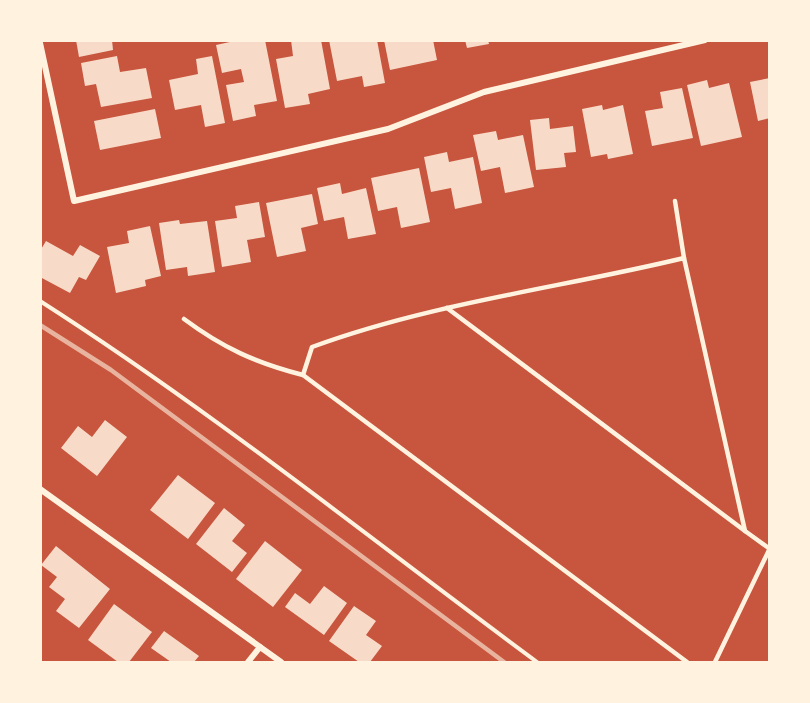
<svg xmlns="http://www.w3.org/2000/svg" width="810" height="703" font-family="Lato,sans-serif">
<rect width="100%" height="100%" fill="#c8553d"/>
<g fill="#f7dbc8">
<path d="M76 40H112L113 50 79 57Z"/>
<path d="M239 40H265L277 101 254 105 256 116 233 121 226 85 244 82 241 69 222 73 216 45Z"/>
<path d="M291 40H321L330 89 308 94 310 104 285 108 276 59 293 56Z"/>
<path d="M329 40H377L385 83 364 87 362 76 337 81Z"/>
<path d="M384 40H433L437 60 390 70Z"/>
<path d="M465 40H488L489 44 467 48Z"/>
<path d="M117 56 120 72 146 68 152 98 101 107 96 84 85 86 81 63Z"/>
<path d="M212 56 225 123 205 127 201 105 175 110 169 80 198 74 196 59Z"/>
<path d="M770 78V118L758 121 750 82Z"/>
<path d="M707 80 709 88 729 83 742 137 701 146 687 85Z"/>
<path d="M682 88 693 138 652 146 645 111 663 108 660 92Z"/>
<path d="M602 105 603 110 623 105 633 154 608 159 607 154 591 157 582 109Z"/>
<path d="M155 109 161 138 100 150 94 121Z"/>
<path d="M549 118 550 129 573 126 576 152 564 153 566 167 536 170 530 120Z"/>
<path d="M496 131 498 140 523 135 534 187 505 193 500 167 481 171 473 135Z"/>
<path d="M447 152 449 162 473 157 482 203 455 209 451 188 431 192 424 157Z"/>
<path d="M419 168 430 222 401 228 397 207 378 211 371 178Z"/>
<path d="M340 183 342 194 366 188 376 234 348 239 344 217 324 221 317 188Z"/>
<path d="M312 194 318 224 301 228 306 251 277 257 266 203Z"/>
<path d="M259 202 265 237 247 240 251 262 222 267 215 221 237 218 235 206Z"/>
<path d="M179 220 180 224 207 221 215 272 188 276 187 267 166 270 159 223Z"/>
<path d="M150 226 161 276 145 280 146 286 116 293 107 247 129 243 127 231Z"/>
<path d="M46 241 73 256 80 245 100 256 86 280 79 277 70 293 40 277V251Z"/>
<path d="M105 420 127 437 97 476 61 448 78 426 92 437Z"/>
<path d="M178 475 215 503 188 539 150 510Z"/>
<path d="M224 508 245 525 232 541 247 553 232 572 196 544Z"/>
<path d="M265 541 302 570 273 607 236 579Z"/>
<path d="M56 546 110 589 79 628 56 611 65 599 49 587 57 577 41 565Z"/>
<path d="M324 586 347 603 324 635 285 607 295 593 310 604Z"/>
<path d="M114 604 152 632 129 662H118L88 640Z"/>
<path d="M354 606 376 621 366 635 382 646 370 662H359L329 641Z"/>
<path d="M164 631 199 656 194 662H171L151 648Z"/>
</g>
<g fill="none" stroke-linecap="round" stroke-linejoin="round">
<path stroke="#fff3e0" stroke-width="4" d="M40 301C212 411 373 541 537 662"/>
<g stroke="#fff3e0" stroke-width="4.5">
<path d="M675 201 684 258"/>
<path d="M447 308 745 531"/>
<path d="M184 319C223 348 256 363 303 375"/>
<path d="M687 662 303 375 312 347C432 303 560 288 684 258L745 531 770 549"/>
<path d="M715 662 770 548"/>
</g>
<g stroke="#fff3e0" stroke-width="6">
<path d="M40 43 74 201 388 129 484 92 705 40"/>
<path d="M40 489 281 662"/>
<path d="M248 662 260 647"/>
</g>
<path stroke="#e9b49f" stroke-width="4.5" d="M40 325 111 370 504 662"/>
</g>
<rect width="810" height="703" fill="none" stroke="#fff3e0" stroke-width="84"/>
</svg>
